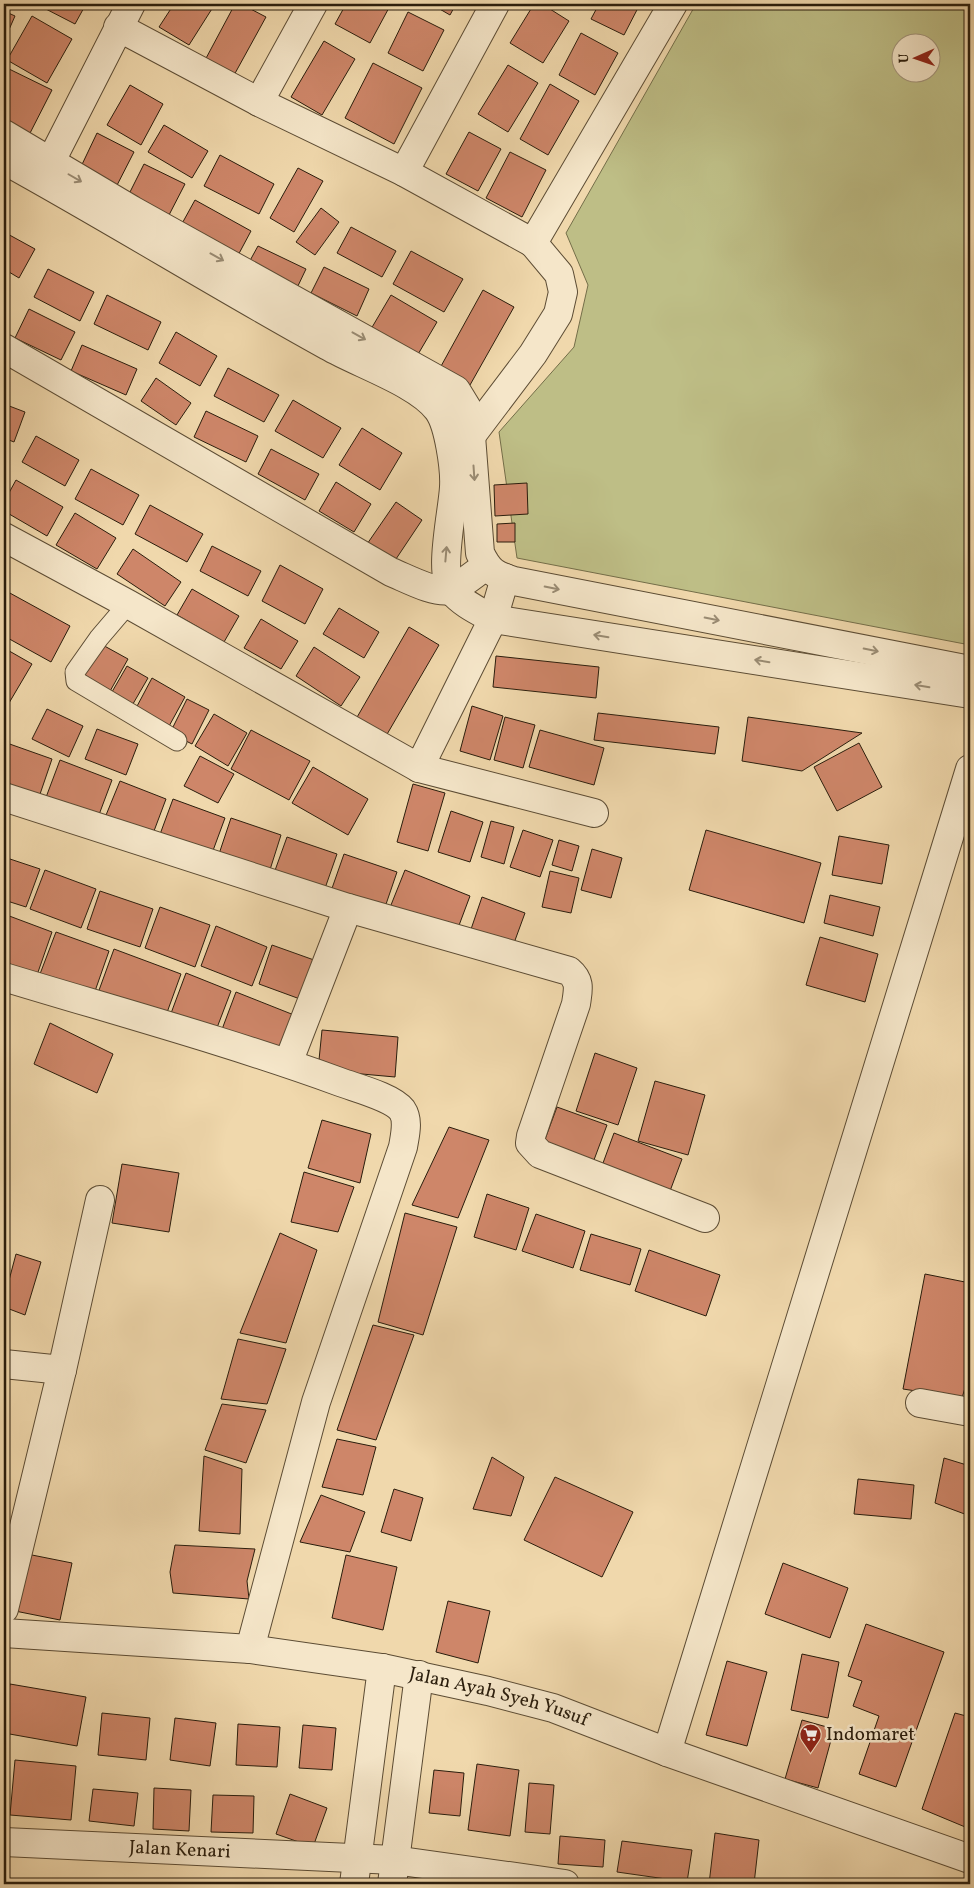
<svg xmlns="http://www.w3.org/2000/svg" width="974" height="1888" font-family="Vollkorn,serif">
<rect width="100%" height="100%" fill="#f0d8ac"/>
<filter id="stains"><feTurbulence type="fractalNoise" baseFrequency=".004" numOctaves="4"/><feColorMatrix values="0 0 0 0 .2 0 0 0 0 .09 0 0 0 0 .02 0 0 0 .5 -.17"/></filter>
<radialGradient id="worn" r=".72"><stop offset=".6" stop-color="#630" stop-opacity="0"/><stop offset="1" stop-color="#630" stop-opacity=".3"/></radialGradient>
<path fill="#bebe86" stroke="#746e49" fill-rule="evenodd" d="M696 4H970V645L517 558 499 432 574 347 588 285 566 233ZM902 42H932V72H902Z"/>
<g fill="#ce8669" stroke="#2a1d0c">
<path d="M42 4H86L75 24 40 6Z"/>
<path d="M174 4H215L189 45 159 27Z"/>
<path d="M235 4H241L266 17 233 77 204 62Z"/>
<path d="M346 4H391L370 43 335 24Z"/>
<path d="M431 4H456L450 15Z"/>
<path d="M534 4H542L569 21 543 63 510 43Z"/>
<path d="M599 4H640L624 35 591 19Z"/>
<path d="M4 11 15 16 4 41Z"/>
<path d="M408 12 444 30 423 71 388 53Z"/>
<path d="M32 16 72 39 47 83 7 60Z"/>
<path d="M581 33 618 53 595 95 559 75Z"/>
<path d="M324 41 355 59 322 115 291 97Z"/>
<path d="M373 63 422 88 394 144 345 118Z"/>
<path d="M508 65 538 83 508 132 478 114Z"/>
<path d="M5 67 52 90 27 139 4 127V70Z"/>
<path d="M550 84 579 101 548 155 520 139Z"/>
<path d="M130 85 163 104 141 145 107 125Z"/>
<path d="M164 125 208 151 192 178 148 152Z"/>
<path d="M469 132 501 149 478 191 446 174Z"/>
<path d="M97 133 134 152 113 193 77 175Z"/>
<path d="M510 152 546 170 522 217 486 198Z"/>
<path d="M220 155 274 184 259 214 204 186Z"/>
<path d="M144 164 185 184 169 215 129 194Z"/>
<path d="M298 168 323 181 294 232 270 218Z"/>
<path d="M195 200 251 231 235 261 179 229Z"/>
<path d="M321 208 339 222 315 255 296 242Z"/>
<path d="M351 227 396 251 382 277 337 253Z"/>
<path d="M4 232 35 249 19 278 4 269Z"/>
<path d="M258 246 306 269 296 290 247 266Z"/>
<path d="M411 251 463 279 444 312 393 284Z"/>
<path d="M324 267 369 289 357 316 311 293Z"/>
<path d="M48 269 94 292 80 321 34 297Z"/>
<path d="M483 290 514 307 470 385 440 368Z"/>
<path d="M107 295 161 322 148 350 94 324Z"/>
<path d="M391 295 437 322 417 356 371 329Z"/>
<path d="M29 309 75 332 61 360 15 338Z"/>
<path d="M176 332 217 356 200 386 159 363Z"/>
<path d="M82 345 137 369 126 395 71 371Z"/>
<path d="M228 368 279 395 264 422 214 396Z"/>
<path d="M156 378 191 403 176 425 141 401Z"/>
<path d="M293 400 341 428 323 458 275 431Z"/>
<path d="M4 404 25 412 14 442 4 438Z"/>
<path d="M206 411 258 436 246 462 194 437Z"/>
<path d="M362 428 402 453 380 490 339 465Z"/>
<path d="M36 436 79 460 65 486 22 462Z"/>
<path d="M271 449 319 474 305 500 258 474Z"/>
<path d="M91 469 139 495 123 525 75 499Z"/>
<path d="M16 480 63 507 47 536 4 511V502Z"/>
<path d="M336 482 371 504 354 532 319 511Z"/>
<path d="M527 483 528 514 495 516 494 485Z"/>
<path d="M396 502 422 520 392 565 365 547Z"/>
<path d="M150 505 203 534 187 562 135 534Z"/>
<path d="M75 513 116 538 97 569 56 545Z"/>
<path d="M515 523V542H497V524Z"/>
<path d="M212 546 261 571 248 596 200 571Z"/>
<path d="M133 549 181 582 165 606 117 574Z"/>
<path d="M280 565 323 589 305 624 262 601Z"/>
<path d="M192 589 239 616 224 642 177 615Z"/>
<path d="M8 592 70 626 51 662 4 636V600Z"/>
<path d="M339 608 379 632 364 658 323 634Z"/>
<path d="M261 619 298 641 281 669 244 648Z"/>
<path d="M409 627 439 645 386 736 356 719Z"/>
<path d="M99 643 128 659 109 693 80 678Z"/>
<path d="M314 647 360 677 341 706 296 676Z"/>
<path d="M4 648 32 664 9 703 4 700Z"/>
<path d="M496 656 599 667 596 698 493 687Z"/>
<path d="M127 666 148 678 130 709 109 697Z"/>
<path d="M152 678 185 697 168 728 135 710Z"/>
<path d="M187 699 209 710 192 744 170 733Z"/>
<path d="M472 706 503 716 490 760 460 751Z"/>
<path d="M47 709 83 726 69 757 32 739Z"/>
<path d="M598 713 719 727 715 754 594 740Z"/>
<path d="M214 714 247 733 228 766 195 746Z"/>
<path d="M505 717 535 725 523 768 494 760Z"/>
<path d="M748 717 862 733 802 771 742 761Z"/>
<path d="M97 729 138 744 126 775 85 759Z"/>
<path d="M251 730 310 761 289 800 231 769Z"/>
<path d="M540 730 604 748 594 785 529 767Z"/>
<path d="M4 742 52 759 38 800 4 789Z"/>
<path d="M859 743 882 787 837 811 814 767Z"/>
<path d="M200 756 234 774 218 803 184 786Z"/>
<path d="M60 760 112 780 97 820 45 800Z"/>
<path d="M313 767 368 799 348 835 292 803Z"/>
<path d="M120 781 166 799 151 839 104 820Z"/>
<path d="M413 784 445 793 428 851 397 842Z"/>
<path d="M173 799 225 818 211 856 159 837Z"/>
<path d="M451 811 483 822 470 862 438 852Z"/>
<path d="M231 818 281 835 268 876 217 860Z"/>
<path d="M491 821 514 827 504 864 481 857Z"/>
<path d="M523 830 553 840 540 877 510 867Z"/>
<path d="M706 830 821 863 804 923 689 890Z"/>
<path d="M839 836 889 845 882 884 832 875Z"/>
<path d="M287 837 337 854 323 894 273 876Z"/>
<path d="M559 840 579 846 572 871 552 865Z"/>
<path d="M592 849 622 858 611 898 581 890Z"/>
<path d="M344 854 397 872 383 913 330 894Z"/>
<path d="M4 857 40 869 26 907 4 900Z"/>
<path d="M45 870 96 889 81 928 30 909Z"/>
<path d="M405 870 470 896 455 936 389 910Z"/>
<path d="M550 871 579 878 571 913 542 907Z"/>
<path d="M100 891 153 909 140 947 87 929Z"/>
<path d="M830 895 880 907 873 936 824 923Z"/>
<path d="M482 897 525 913 510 954 468 938Z"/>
<path d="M160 907 210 925 195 967 145 948Z"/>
<path d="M4 914 52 932 37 975 4 962Z"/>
<path d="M216 926 267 947 252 986 201 966Z"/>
<path d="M56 932 109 951 94 994 40 974Z"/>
<path d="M820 937 878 954 865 1002 806 985Z"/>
<path d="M272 945 314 960 300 999 259 984Z"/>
<path d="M114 949 181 974 165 1018 98 993Z"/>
<path d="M186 973 231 991 215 1033 170 1016Z"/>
<path d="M236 992 294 1015 279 1055 221 1032Z"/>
<path d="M50 1023 113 1054 97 1093 34 1064Z"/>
<path d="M322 1030 398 1037 395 1077 318 1070Z"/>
<path d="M595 1053 637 1068 618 1125 576 1111Z"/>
<path d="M655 1081 705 1095 688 1155 638 1141Z"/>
<path d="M557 1107 607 1125 591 1168 541 1150Z"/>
<path d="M322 1120 371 1134 360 1183 308 1168Z"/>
<path d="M449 1127 489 1140 458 1218 412 1205Z"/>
<path d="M614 1133 682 1159 667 1199 599 1174Z"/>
<path d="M122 1164 179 1173 169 1232 112 1223Z"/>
<path d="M304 1172 354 1187 338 1232 291 1222Z"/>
<path d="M487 1194 529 1208 516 1250 474 1237Z"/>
<path d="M405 1213 457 1227 423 1335 378 1322Z"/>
<path d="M536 1214 585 1231 573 1268 522 1251Z"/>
<path d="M280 1233 317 1250 286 1343 240 1333Z"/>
<path d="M591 1234 641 1249 630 1285 580 1270Z"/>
<path d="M649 1250 720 1275 706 1316 635 1291Z"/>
<path d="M16 1254 41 1262 25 1315 4 1307V1299Z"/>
<path d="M925 1274 970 1283V1371L962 1398 903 1389Z"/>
<path d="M373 1325 414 1335 376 1440 337 1430Z"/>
<path d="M238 1339 286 1349 267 1404 221 1399Z"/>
<path d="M222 1404 266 1410 246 1463 205 1450Z"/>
<path d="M337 1439 376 1447 363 1495 322 1487Z"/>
<path d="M204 1456 242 1469 240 1534 199 1531Z"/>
<path d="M492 1457 524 1477 511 1516 473 1509Z"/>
<path d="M944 1458 970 1466V1516L935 1503Z"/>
<path d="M555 1477 633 1512 602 1577 524 1540Z"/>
<path d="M858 1479 914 1485 911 1519 854 1514Z"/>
<path d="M394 1489 423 1498 411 1541 381 1532Z"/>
<path d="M321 1495 365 1512 350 1552 300 1542Z"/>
<path d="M175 1545 255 1549 247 1581 249 1599 173 1593 170 1572Z"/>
<path d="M27 1554 72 1563 60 1620 15 1611Z"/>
<path d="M346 1555 397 1567 383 1630 332 1618Z"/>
<path d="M783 1563 848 1588 830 1638 765 1614Z"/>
<path d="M448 1601 490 1611 478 1663 436 1652Z"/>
<path d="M866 1624 944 1652 896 1787 859 1774 879 1716 853 1706 862 1681 848 1676Z"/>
<path d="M802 1654 839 1662 828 1718 791 1710Z"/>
<path d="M727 1661 767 1672 747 1746 706 1735Z"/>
<path d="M10 1684 86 1697 77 1746 4 1733V1720Z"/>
<path d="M102 1713 150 1718 146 1760 98 1755Z"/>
<path d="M955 1713 970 1717V1829L922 1809Z"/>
<path d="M175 1718 216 1723 210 1766 170 1760Z"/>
<path d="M802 1720 834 1729 818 1788 785 1779Z"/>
<path d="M238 1724 280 1727 277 1767 236 1765Z"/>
<path d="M303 1725 336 1728 332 1770 299 1768Z"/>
<path d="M15 1760 76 1766 71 1820 10 1815Z"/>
<path d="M477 1764 519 1770 510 1836 468 1830Z"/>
<path d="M434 1770 464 1773 460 1816 429 1813Z"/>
<path d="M529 1783 554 1785 550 1834 525 1832Z"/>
<path d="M154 1788 191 1790 189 1831 153 1829Z"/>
<path d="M93 1789 138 1793 134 1826 89 1821Z"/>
<path d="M290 1794 327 1808 313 1847 276 1834Z"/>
<path d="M213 1795 254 1796 253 1833 211 1832Z"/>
<path d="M715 1833 759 1840 754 1884H709Z"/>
<path d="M560 1836 605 1840 603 1867 558 1864Z"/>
<path d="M622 1841 692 1850 687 1882 617 1872Z"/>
</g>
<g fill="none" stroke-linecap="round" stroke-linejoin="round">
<defs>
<path id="lane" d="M128 604 99 638 75 672 76 681 177 741"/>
<g id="street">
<path d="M118 27 259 102 404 172 533 243 673 4"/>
<path d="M259 102 313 4"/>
<path d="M4 134 132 210 456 390 467 408 471 436 480 553C489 572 495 575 514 581L970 670"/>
<path d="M4 160C113 220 219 286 328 346 359 364 418 383 438 410 449 425 455 469 454 487 453 510 438 574 452 591 463 604 479 611 493 619L970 694"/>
<path d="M50 163 131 4"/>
<path d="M404 172 495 4"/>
<path d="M4 348 391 572C406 578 435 594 450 590 458 588 478 571 486 566"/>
<path d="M471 436 533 354 558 314 563 292 559 274 533 243"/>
<path d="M4 537 128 604 419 768 493 619 505 578"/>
<path d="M419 768 594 813"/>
<path d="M4 797 348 908 569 971C581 981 578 990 576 1004L531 1136 530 1143 540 1154 705 1218"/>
<path d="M4 977C116 1011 230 1042 340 1082 356 1088 392 1097 402 1110 409 1120 405 1135 403 1147L316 1402 250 1649"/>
<path d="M288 1063 348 908"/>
<path d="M4 1364 62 1370"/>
<path d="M920 1403 970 1412"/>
<path d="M4 1609 62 1370 100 1200"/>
<path id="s1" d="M4 1633 250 1649 382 1668 488 1691 553 1708 667 1752 970 1859"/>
<path d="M667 1752 970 769"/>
<path id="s2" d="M4 1842 394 1860 565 1884"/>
<path d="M354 1884 382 1668"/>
<path d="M392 1884 419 1675"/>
</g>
</defs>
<use href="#lane" stroke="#5c4c34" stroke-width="21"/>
<use href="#street" stroke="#5c4c34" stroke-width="30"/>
<use href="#lane" stroke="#f5e6c9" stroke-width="19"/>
<use href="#street" stroke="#f5e6c9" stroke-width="28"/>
</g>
<defs><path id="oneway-shaft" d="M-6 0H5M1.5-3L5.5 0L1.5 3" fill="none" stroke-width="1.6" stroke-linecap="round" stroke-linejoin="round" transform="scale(1.25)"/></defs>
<g stroke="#9a8c74">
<use href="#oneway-shaft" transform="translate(75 178) rotate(30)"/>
<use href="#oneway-shaft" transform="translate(217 257) rotate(29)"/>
<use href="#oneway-shaft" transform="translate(359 336) rotate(29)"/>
<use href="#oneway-shaft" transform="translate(474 473) rotate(86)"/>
<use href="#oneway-shaft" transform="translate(446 554) rotate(-85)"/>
<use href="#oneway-shaft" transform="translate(552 588) rotate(11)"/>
<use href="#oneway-shaft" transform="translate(712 619) rotate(11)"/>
<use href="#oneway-shaft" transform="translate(601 636) rotate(-171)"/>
<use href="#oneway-shaft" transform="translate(871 650) rotate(11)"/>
<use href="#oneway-shaft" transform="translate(762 661) rotate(-171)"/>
<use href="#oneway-shaft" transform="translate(922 686) rotate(-171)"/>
</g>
<defs>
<symbol id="supermarket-pin" viewBox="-11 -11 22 30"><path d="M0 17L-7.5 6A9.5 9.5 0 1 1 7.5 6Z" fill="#8f2418" stroke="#f5e6c9"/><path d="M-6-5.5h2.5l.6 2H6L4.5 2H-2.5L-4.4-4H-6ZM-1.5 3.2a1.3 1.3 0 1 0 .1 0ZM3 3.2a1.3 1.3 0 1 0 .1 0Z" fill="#fff"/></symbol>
</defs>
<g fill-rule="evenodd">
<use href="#supermarket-pin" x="798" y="1722" width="25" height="34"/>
</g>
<g text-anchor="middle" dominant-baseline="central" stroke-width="5" stroke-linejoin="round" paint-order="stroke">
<g font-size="19" fill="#2a1d0c" stroke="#f5e6c9">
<text stroke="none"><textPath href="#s1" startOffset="500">Jalan Ayah Syeh Yusuf</textPath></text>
<text stroke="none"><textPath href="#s2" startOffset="176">Jalan Kenari</textPath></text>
</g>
<g font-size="19" fill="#2a1d0c" stroke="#f5e6c9" text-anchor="start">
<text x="826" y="1735">Indomaret</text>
</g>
</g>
<rect width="974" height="1888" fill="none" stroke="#f0d8ac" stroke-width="20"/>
<rect x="5" y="5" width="964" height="1878" fill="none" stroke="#2a1d0c" stroke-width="2.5"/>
<rect x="10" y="10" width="954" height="1868" fill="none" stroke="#2a1d0c"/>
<g transform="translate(916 58) rotate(268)"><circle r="24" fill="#f5e6c9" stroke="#a4967d"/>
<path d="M0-4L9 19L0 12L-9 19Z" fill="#8f2418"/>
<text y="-8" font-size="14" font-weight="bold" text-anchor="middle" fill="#2a1d0c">U</text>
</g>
<rect width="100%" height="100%" filter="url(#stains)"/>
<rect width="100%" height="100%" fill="url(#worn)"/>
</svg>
